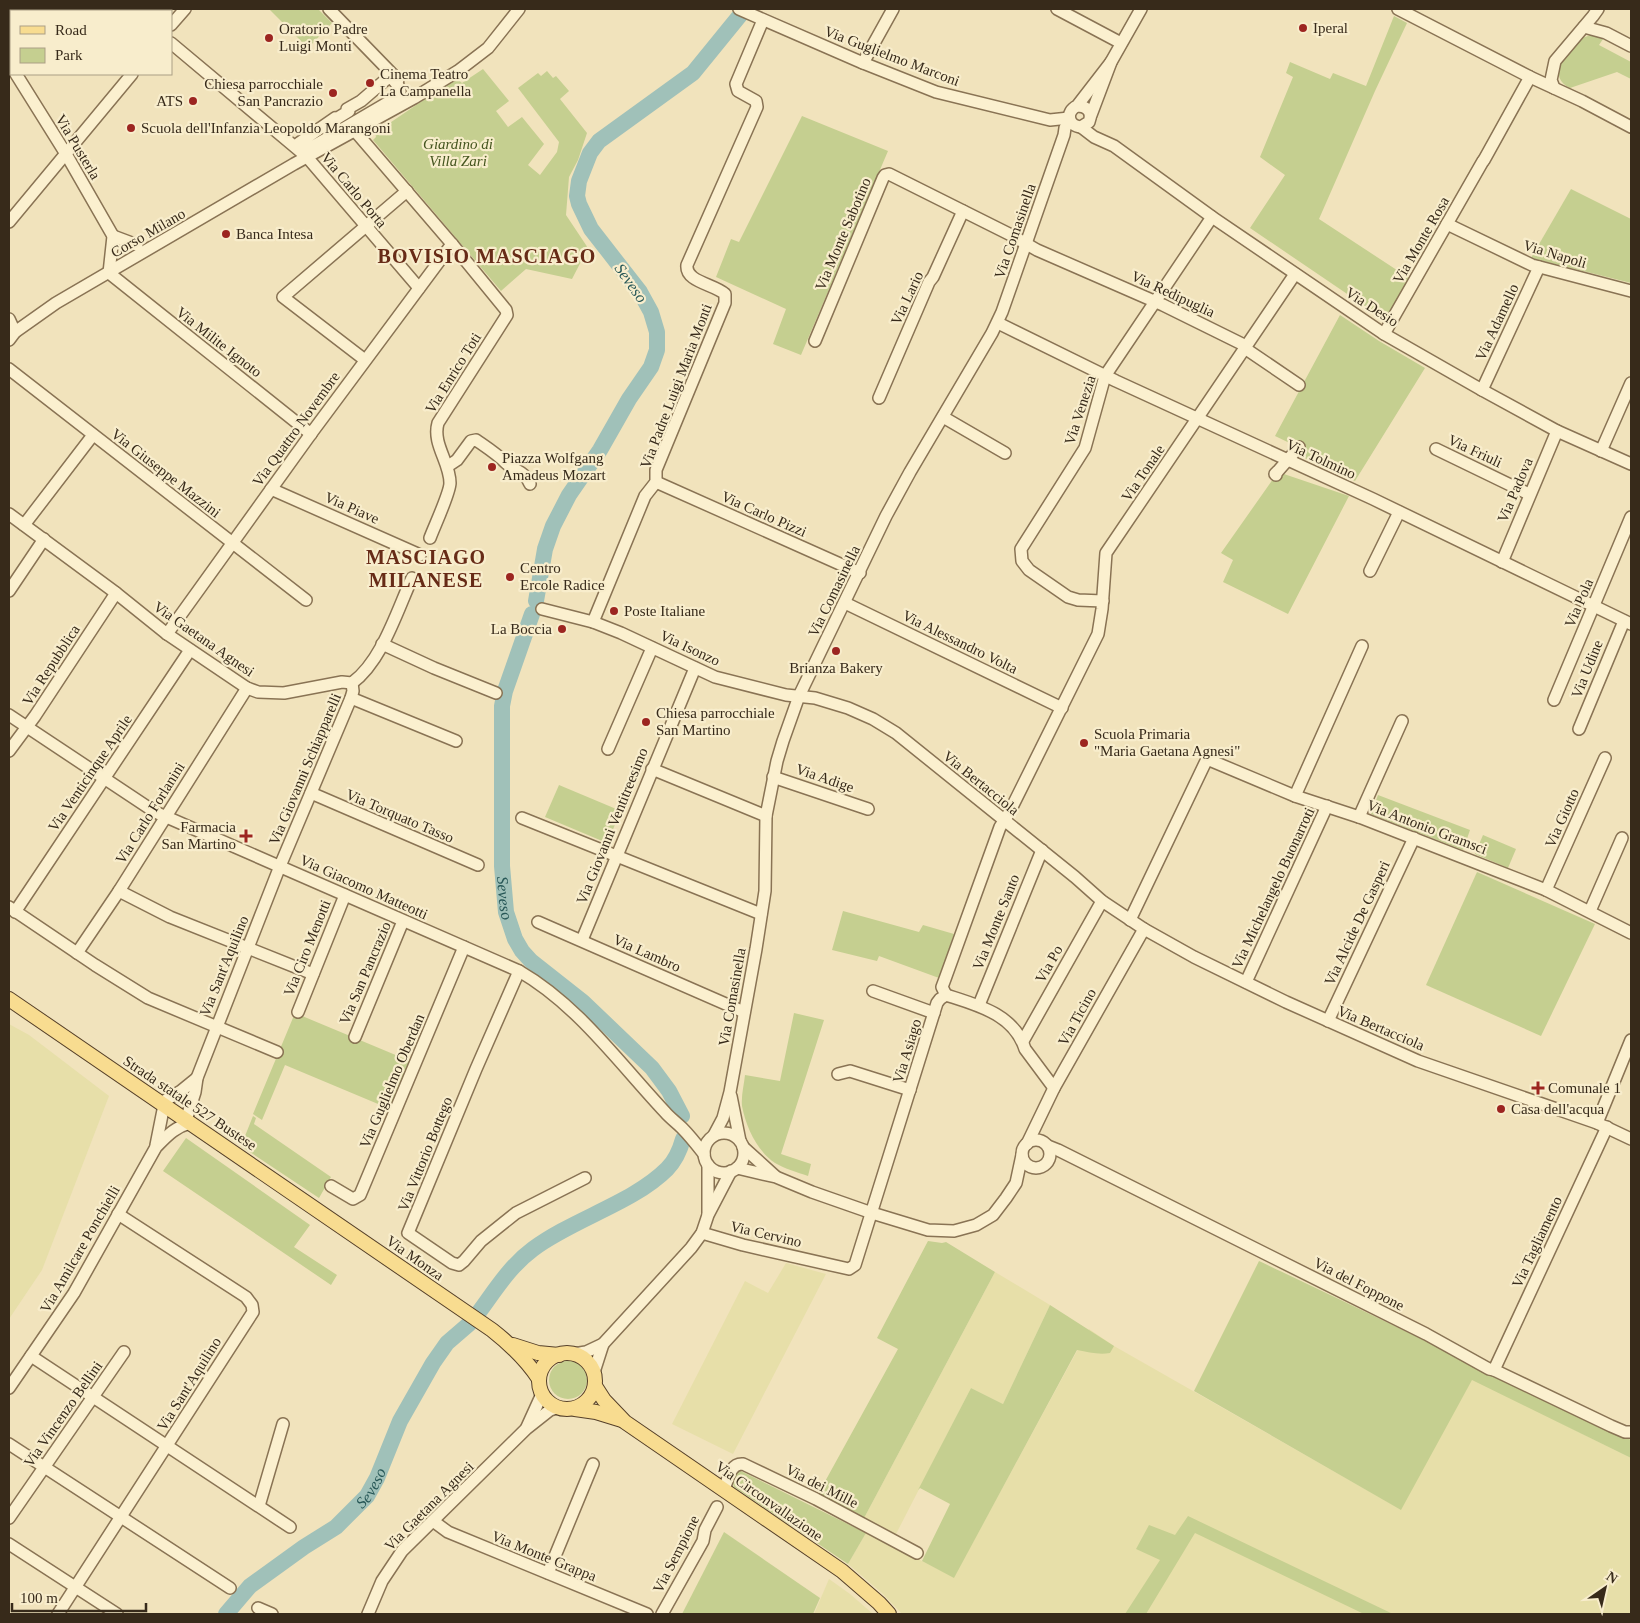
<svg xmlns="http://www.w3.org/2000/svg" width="1640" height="1623" font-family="Georgia,serif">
<rect width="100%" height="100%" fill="#f1e3bc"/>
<g fill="#e7dfa9">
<path d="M9 1024 29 1035 109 1096 42 1270 9 1319Z"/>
<path d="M786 1263 826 1274 733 1454 672 1424 745 1281 768 1293Z"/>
<path d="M995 1272 1050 1305 1003 1404 971 1388 895 1536 863 1520Z"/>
<path d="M1089 1329 1114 1346 1400 1509 1472 1379 1631 1458V1614H902L882 1593 848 1564 866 1533 954 1577Z"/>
<path d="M829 1579 850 1594 873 1614H814Z"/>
</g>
<g fill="#c5cf90">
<path d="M269 9H318L332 23 308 48Z"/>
<path d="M1394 16 1407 23 1375 91 1319 219 1412 280 1387 321 1250 228 1285 175 1260 157 1293 77 1286 73 1290 62 1330 79 1333 73 1366 86Z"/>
<path d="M1591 35 1598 36 1603 39 1599 45 1631 62V79L1617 72 1570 88C1559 83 1556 74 1561 63L1582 38Z"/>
<path d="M483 69 509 101 496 111 508 127 522 117 544 144 528 165 540 175 557 152 559 142 518 88 538 73 541 76 547 71 553 78 556 76 569 91 560 99 587 133 578 160 569 177 566 215 588 248 572 279 526 269 501 291 373 140 376 137 375 133 456 78 462 83Z"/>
<path d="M802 116 888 151 801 355 773 344 786 309 716 277 731 239 739 242Z"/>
<path d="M1571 189 1631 219V283L1531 258Z"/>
<path d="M1340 315 1379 341 1425 368 1355 481 1296 454 1300 448 1275 436Z"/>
<path d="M1278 472 1349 496 1288 614 1223 582 1233 560 1221 553Z"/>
<path d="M559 785 621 811 607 843 545 817Z"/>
<path d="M1378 795 1470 830 1463 850 1371 814Z"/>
<path d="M1483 835 1516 849 1508 868 1475 854Z"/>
<path d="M1477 872 1595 924 1541 1036 1426 985Z"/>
<path d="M843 911 919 932 923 925 954 934 939 978 879 956 877 961 832 950Z"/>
<path d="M295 1013 410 1061 390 1109 285 1065 262 1120 253 1114Z"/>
<path d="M794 1013 824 1020 781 1154 811 1164 808 1176C797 1172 785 1169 775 1163 757 1151 746 1127 742 1106 741 1096 744 1085 745 1075L780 1081Z"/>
<path d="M253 1116 256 1118 254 1124 331 1177 319 1198 241 1146Z"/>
<path d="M186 1138 310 1225 294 1247 337 1275 331 1285 163 1171Z"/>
<path d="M928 1241 942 1243 946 1242 995 1272 863 1520 817 1496 898 1349 877 1338Z"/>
<path d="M1259 1261C1384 1320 1507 1381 1631 1440V1458L1472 1380 1401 1510 1194 1391Z"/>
<path d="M1050 1305 1114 1346 1110 1353C1098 1355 1089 1352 1077 1350L954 1578 922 1561 950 1504 920 1488 918 1490 971 1388 1003 1404Z"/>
<circle cx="568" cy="1380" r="19"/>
<path d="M739 1470 866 1533 848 1564 734 1487 732 1481 736 1472Z"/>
<path d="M1188 1516 1393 1614H1364L1195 1533 1146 1614H1125L1160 1560 1136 1549 1149 1525 1175 1535Z"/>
<path d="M724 1532 820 1598 813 1614H682Z"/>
</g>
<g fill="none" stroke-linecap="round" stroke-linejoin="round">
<g stroke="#a0c1b9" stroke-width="16">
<path d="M536 601 545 549 553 526 569 495 600 450 629 399 651 367 657 350V332L651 312 640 292 591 229 579 204 577 196 579 181 590 153 599 141 693 73 741 14"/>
<path id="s1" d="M532 614 505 691 502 706V866L506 912 515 939 522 951 531 961 583 1002 652 1068 669 1091 682 1116"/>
<path d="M479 1312C496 1289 510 1266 533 1249 573 1219 633 1203 667 1169 675 1161 680 1150 683 1139"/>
<path id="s2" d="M226 1614 250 1586 304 1547 336 1527 367 1496 377 1478 400 1421 433 1363 447 1343 469 1324"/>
</g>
<defs>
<g id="minor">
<path d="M130 9 133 11"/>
<path d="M329 9 398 80"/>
<path d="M739 9 863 63 936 92 1050 120 1069 118"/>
<path d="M1057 9 1121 43"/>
<path d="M1398 9 1530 77 1582 101 1631 127"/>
<path d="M171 25 185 9"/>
<path d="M1584 27 1606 33 1631 46"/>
<path d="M171 43 307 157 419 288"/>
<path d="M9 61 11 65"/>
<path d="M863 63 893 9"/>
<path d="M16 74 66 154 113 236 109 273 311 434"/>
<path d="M390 76C395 83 403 87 399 96L312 147 306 149 299 143 335 118 336 119 349 111 347 109 361 101Z"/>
<path d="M1554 88 1551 80 1555 61 1593 16 1598 9"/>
<path d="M1077 106C1087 106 1093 112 1089 122L1081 127C1068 126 1065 112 1077 106L1111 62"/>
<path d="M1091 115 1111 62 1141 9"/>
<path d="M1081 127 1094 137 1114 146 1212 217 1384 334 1482 390 1557 431 1631 464"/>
<path d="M355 131 452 244 506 310 507 315 500 326 438 423C432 444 450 462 450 483 450 493 434 527 430 538"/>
<path d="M1484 160 1530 77"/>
<path d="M9 222 132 74"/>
<path d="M1447 224 1532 265 1631 291"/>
<path d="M113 236 137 245"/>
<path d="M9 319 15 332"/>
<path d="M998 323 1116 381 1373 499 1631 624"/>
<path d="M1384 334 1483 161"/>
<path d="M9 340 15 332 56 303 294 164 414 98 458 71 488 48 519 9"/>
<path d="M815 341 883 178 885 175 889 174 1011 235 1037 250 1163 305 1242 344 1246 349 1299 385"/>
<path d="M365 360 283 297 407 191"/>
<path d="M9 369 306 600"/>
<path d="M1482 390 1539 267"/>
<path d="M879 398 929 282 933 277 963 211"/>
<path d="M943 417 1005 453"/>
<path d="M1436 449 1529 494"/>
<path d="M1601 451 1631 383"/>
<path d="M448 466 457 460 471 441 476 440C486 447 497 454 506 463 514 471 525 471 530 484"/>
<path d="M1276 475 1275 474 1278 471 1299 447"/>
<path d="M656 482 860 573"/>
<path d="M271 489 420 555"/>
<path d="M9 514 116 593 167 634 247 688 258 692 284 693 342 682 352 683C382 661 397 611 412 578"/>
<path d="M24 525 93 435"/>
<path d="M1502 562 1557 431"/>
<path d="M1370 571 1399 512"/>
<path d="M9 591 44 539"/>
<path d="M1103 601 1078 600 1068 597 1029 570 1022 561 1021 549 1085 448 1105 376 1212 217"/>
<path d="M845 603 1062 708"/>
<path d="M542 609 593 622 621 633 715 677 786 695 815 698 848 708 873 719 896 733 1075 877 1102 901 1144 929 1194 957 1286 1002 1418 1061 1597 1123 1631 1139"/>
<path d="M593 622 645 496 656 482V470L725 303V294C714 284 685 282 687 265L757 107 756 101 738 91 736 84 763 20"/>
<path d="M167 634 313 431 452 244"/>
<path d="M382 644 434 668 496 693"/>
<path d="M351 698 456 741"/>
<path d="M1554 700 1631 517"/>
<path d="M9 715 155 812 519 971C578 1005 619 1063 665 1112 670 1118 676 1122 682 1128 690 1136 697 1145 704 1154"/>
<path d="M1579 729 1624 621"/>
<path d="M608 749 652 648"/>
<path d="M9 751 35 716 116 593"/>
<path d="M652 769 766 816"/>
<path d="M773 777 868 809"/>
<path d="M311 793 478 865"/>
<path d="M1295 796 1362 646"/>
<path d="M1359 817 1402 721"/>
<path d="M522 818 761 914"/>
<path d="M1546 890 1605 758"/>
<path d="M119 891 170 917 313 974"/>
<path d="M9 907 95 965 148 998 277 1052"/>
<path d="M1590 911 1622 838"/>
<path d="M15 912 190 650"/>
<path d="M1130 920 1207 759 1295 796 1359 817 1546 890 1631 933"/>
<path d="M538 922 744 1012"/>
<path d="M582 940 695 668"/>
<path d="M77 953 119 891 247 688"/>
<path d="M519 971 476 1069 408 1233 452 1263 459 1265 464 1261 481 1241 516 1213 585 1178"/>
<path d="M1246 982 1327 806"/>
<path d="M873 991 934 1013"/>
<path d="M946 995 942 987 945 979 1000 827 1009 813 1098 634 1102 609 1106 553 1295 274"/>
<path d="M946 995C977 1005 1014 1014 1025 1049L1054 1088"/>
<path d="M979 1005 1042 850"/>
<path d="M298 1012 345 895"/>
<path d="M1328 1021 1414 838"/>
<path d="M355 1037 403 921"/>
<path d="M1023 1041 1102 901"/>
<path d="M838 1074 850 1071 910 1090"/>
<path d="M731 1096 740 1141"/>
<path d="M161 1103 181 1091 197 1078"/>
<path d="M186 1120 195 1092 197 1078 280 866 351 698 353 691 352 683"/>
<path d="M1597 1123 1631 1040"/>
<circle cx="724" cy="1153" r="20"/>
<path d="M714 1135 723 1118 730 1092 756 949 765 891 766 816 777 761 783 741 799 696 886 516 910 472 992 333 1002 312 1064 135 1065 128 1069 120"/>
<circle cx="1036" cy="1154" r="14"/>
<path d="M1027 1144 1054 1088 1144 929"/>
<path d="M156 1145 164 1105"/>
<path d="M1048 1146 1058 1150 1426 1334 1489 1369 1494 1370 1611 1426 1625 1432H1631"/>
<path d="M743 1147 775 1176"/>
<path d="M737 1168 776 1177 812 1192 872 1213 928 1230 954 1231 976 1225 993 1215 1006 1198 1016 1183 1022 1155"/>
<path d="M331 1186 353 1199 360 1195 464 947"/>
<path d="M708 1214V1165"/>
<path d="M702 1233 743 1245 849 1269 855 1265 937 1003 940 999 946 995"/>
<path d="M573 1354 586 1352 603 1344 691 1248 702 1233 708 1215 731 1171"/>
<path d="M31 1356 290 1527"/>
<path d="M1494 1370 1607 1127"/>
<path d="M594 1372 603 1344"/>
<path d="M9 1388 74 1293 156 1147C167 1136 175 1127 190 1123"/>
<path d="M527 1427 542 1394"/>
<path d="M9 1444 230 1588"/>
<path d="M724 1490C728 1479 730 1463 743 1464L816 1499 917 1553"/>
<path d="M259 1506 283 1424"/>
<path d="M9 1518 124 1352"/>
<path d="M433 1521 448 1532 647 1614"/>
<path d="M9 1544 117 1614"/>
<path d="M548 1573 593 1464"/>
<path d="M258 1608 272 1614"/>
<path d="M58 1614 253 1312 252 1305 246 1297 118 1214"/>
<path d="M368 1614 382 1581 402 1551 526 1429 550 1410 557 1408"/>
<path d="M662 1614 703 1541 705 1530 717 1507"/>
</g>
<g id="major">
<path d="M9 999 492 1330C511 1345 526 1359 539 1379"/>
<path d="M513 1345 538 1353 559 1355"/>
<circle cx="567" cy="1381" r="28"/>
<path d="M595 1386 604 1400 625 1422 842 1571 879 1603 889 1614"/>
<path d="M575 1409 596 1412 622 1420"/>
</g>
</defs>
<use href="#minor" stroke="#897354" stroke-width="14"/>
<use href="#major" stroke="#564029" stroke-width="16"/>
<use href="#minor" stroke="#fbf0cf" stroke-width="11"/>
<use href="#major" stroke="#f8dc90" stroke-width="14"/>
</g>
<g fill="#9c2520" stroke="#f8edcc" stroke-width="2">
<circle cx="1303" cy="28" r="5"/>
<circle cx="269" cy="38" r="5"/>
<circle cx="370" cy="83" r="5"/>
<circle cx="333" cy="93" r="5"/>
<circle cx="193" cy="101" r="5"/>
<circle cx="131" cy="128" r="5"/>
<circle cx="226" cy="234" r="5"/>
<circle cx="492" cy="467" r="5"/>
<circle cx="510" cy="577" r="5"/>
<circle cx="614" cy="611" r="5"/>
<circle cx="562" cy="629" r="5"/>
<circle cx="836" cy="651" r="5"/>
<circle cx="646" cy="722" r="5"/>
<circle cx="1084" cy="743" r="5"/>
<path d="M243.5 828.5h5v5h5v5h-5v5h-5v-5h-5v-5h5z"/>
<path d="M1535.5 1080.5h5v5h5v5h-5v5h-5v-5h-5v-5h5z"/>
<circle cx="1501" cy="1109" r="5"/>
</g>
<g text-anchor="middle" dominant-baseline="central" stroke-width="4.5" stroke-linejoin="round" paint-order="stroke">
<g font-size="15" fill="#372a1a" stroke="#f8edcc" text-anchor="start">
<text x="1313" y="28">Iperal</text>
<text x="279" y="29">Oratorio Padre<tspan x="279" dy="17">Luigi Monti</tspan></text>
<text x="380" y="74">Cinema Teatro<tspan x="380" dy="17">La Campanella</tspan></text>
<text x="323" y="84" text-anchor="end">Chiesa parrocchiale<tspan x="323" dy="17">San Pancrazio</tspan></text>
<text x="183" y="101" text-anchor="end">ATS</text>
<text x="141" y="128">Scuola dell'Infanzia Leopoldo Marangoni</text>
<text x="236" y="234">Banca Intesa</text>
<text x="502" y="458">Piazza Wolfgang<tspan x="502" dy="17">Amadeus Mozart</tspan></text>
<text x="520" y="568">Centro<tspan x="520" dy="17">Ercole Radice</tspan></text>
<text x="624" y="611">Poste Italiane</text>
<text x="552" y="629" text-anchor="end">La Boccia</text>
<text x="836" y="668" text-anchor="middle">Brianza Bakery</text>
<text x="656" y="713">Chiesa parrocchiale<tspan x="656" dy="17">San Martino</tspan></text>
<text x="1094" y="734">Scuola Primaria<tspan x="1094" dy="17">"Maria Gaetana Agnesi"</tspan></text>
<text x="236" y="827" text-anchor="end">Farmacia<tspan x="236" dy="17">San Martino</tspan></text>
<text x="1548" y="1088">Comunale 1</text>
<text x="1511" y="1109">Casa dell'acqua</text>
</g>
<g font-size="15" fill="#372a1a" stroke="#f8edcc">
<text transform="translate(892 56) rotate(21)">Via Guglielmo Marconi</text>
<text transform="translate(78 147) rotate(59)">Via Pusterla</text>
<text transform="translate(354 190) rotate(50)">Via Carlo Porta</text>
<text transform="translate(1015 231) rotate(-71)">Via Comasinella</text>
<text transform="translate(148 233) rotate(-30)">Corso Milano</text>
<text transform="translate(843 234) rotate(-67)">Via Monte Sabotino</text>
<text transform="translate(1421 240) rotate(-60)">Via Monte Rosa</text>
<text transform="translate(1555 254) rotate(17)">Via Napoli</text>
<text transform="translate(1173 294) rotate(25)">Via Redipuglia</text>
<text transform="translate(907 298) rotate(-65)">Via Lario</text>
<text transform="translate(1372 307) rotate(33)">Via Desio</text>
<text transform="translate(1497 322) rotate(-65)">Via Adamello</text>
<text transform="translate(219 342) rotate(38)">Via Milite Ignoto</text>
<text transform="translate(453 373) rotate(-58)">Via Enrico Toti</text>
<text transform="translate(676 386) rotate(-69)">Via Padre Luigi Maria Monti</text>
<text transform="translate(1080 410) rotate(-72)">Via Venezia</text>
<text transform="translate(296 429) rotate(-54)">Via Quattro Novembre</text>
<text transform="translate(1475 451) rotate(25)">Via Friuli</text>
<text transform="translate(1321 459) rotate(25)">Via Tolmino</text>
<text transform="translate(166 473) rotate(38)">Via Giuseppe Mazzini</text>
<text transform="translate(1143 473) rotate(-56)">Via Tonale</text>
<text transform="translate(1515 490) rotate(-67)">Via Padova</text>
<text transform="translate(352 508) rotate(24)">Via Piave</text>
<text transform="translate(764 514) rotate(24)">Via Carlo Pizzi</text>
<text transform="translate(834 591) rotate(-64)">Via Comasinella</text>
<text transform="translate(1579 603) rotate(-67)">Via Pola</text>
<text transform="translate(204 639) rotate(35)">Via Gaetana Agnesi</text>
<text transform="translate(960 642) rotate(26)">Via Alessandro Volta</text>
<text transform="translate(690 648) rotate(25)">Via Isonzo</text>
<text transform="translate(51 665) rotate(-57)">Via Repubblica</text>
<text transform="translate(1587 669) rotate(-68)">Via Udine</text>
<text transform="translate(305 769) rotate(-67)">Via Giovanni Schiapparelli</text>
<text transform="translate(90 773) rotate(-56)">Via Venticinque Aprile</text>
<text transform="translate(825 778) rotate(19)">Via Adige</text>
<text transform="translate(981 783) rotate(39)">Via Bertacciola</text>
<text transform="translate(150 813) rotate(-58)">Via Carlo Forlanini</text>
<text transform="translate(400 816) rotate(23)">Via Torquato Tasso</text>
<text transform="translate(1562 818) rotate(-66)">Via Giotto</text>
<text transform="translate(612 826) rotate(-68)">Via Giovanni Ventitreesimo</text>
<text transform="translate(1427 827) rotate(21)">Via Antonio Gramsci</text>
<text transform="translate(364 887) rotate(24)">Via Giacomo Matteotti</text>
<text transform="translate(1273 888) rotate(-65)">Via Michelangelo Buonarroti</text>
<text transform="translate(996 922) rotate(-68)">Via Monte Santo</text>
<text transform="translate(1357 923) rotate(-65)">Via Alcide De Gasperi</text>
<text transform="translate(307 948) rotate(-68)">Via Ciro Menotti</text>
<text transform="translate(647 953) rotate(24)">Via Lambro</text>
<text transform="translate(1049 964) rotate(-61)">Via Po</text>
<text transform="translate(224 966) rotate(-68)">Via Sant'Aquilino</text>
<text transform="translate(365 973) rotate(-67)">Via San Pancrazio</text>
<text transform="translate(732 997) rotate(-80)">Via Comasinella</text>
<text transform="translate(1077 1017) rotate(-61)">Via Ticino</text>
<text transform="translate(1381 1028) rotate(23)">Via Bertacciola</text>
<text transform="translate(907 1051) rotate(-73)">Via Asiago</text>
<text transform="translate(392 1081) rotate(-67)">Via Guglielmo Oberdan</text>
<text transform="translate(190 1103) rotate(34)">Strada statale 527 Bustese</text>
<text transform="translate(425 1154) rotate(-68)">Via Vittorio Bottego</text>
<text transform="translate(766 1234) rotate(13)">Via Cervino</text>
<text transform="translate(1537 1242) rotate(-65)">Via Tagliamento</text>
<text transform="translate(80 1249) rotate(-60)">Via Amilcare Ponchielli</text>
<text transform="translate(415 1258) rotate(35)">Via Monza</text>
<text transform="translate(1359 1284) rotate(27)">Via del Foppone</text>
<text transform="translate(189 1384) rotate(-58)">Via Sant'Aquilino</text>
<text transform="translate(63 1414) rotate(-55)">Via Vincenzo Bellini</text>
<text transform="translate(822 1486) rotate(27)">Via dei Mille</text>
<text transform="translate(769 1501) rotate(35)">Via Circonvallazione</text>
<text transform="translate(429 1506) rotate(-45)">Via Gaetana Agnesi</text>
<text transform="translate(676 1554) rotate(-63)">Via Sempione</text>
<text transform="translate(544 1556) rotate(22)">Via Monte Grappa</text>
</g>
<g font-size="15" font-style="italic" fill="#45551f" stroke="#f8edcc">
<text x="458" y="144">Giardino di<tspan x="458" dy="17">Villa Zari</tspan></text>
</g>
<g font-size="16" font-style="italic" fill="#285857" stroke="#f8edcc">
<text transform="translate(631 283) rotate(55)">Seveso</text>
<text stroke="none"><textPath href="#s1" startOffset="289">Seveso</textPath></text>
<text stroke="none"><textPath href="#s2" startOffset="194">Seveso</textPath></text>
</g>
<g font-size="20" font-weight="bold" letter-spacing="1" fill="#672b17" stroke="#f8edcc">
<text x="487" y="256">BOVISIO MASCIAGO</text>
<text x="426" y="557">MASCIAGO<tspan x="426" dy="23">MILANESE</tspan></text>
</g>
</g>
<rect width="1640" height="1623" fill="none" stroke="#372a1a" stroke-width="20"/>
<rect x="10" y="10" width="162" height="65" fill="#f8edcc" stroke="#ab9f85"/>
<rect x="20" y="26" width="25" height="8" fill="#f8dc90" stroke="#ab9f85"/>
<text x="55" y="35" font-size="15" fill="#372a1a">Road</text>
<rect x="20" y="48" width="25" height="15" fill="#c5cf90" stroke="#ab9f85"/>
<text x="55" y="60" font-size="15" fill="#372a1a">Park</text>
<g transform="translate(1605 1588) rotate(34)" stroke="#f8edcc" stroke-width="4" paint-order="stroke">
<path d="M0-4L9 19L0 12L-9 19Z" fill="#372a1a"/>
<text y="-8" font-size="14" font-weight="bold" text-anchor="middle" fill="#372a1a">N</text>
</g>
<path d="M12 1603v8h134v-8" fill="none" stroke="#372a1a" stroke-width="2.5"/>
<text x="20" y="1603" font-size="15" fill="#372a1a" stroke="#f8edcc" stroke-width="4" paint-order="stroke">100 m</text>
</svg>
